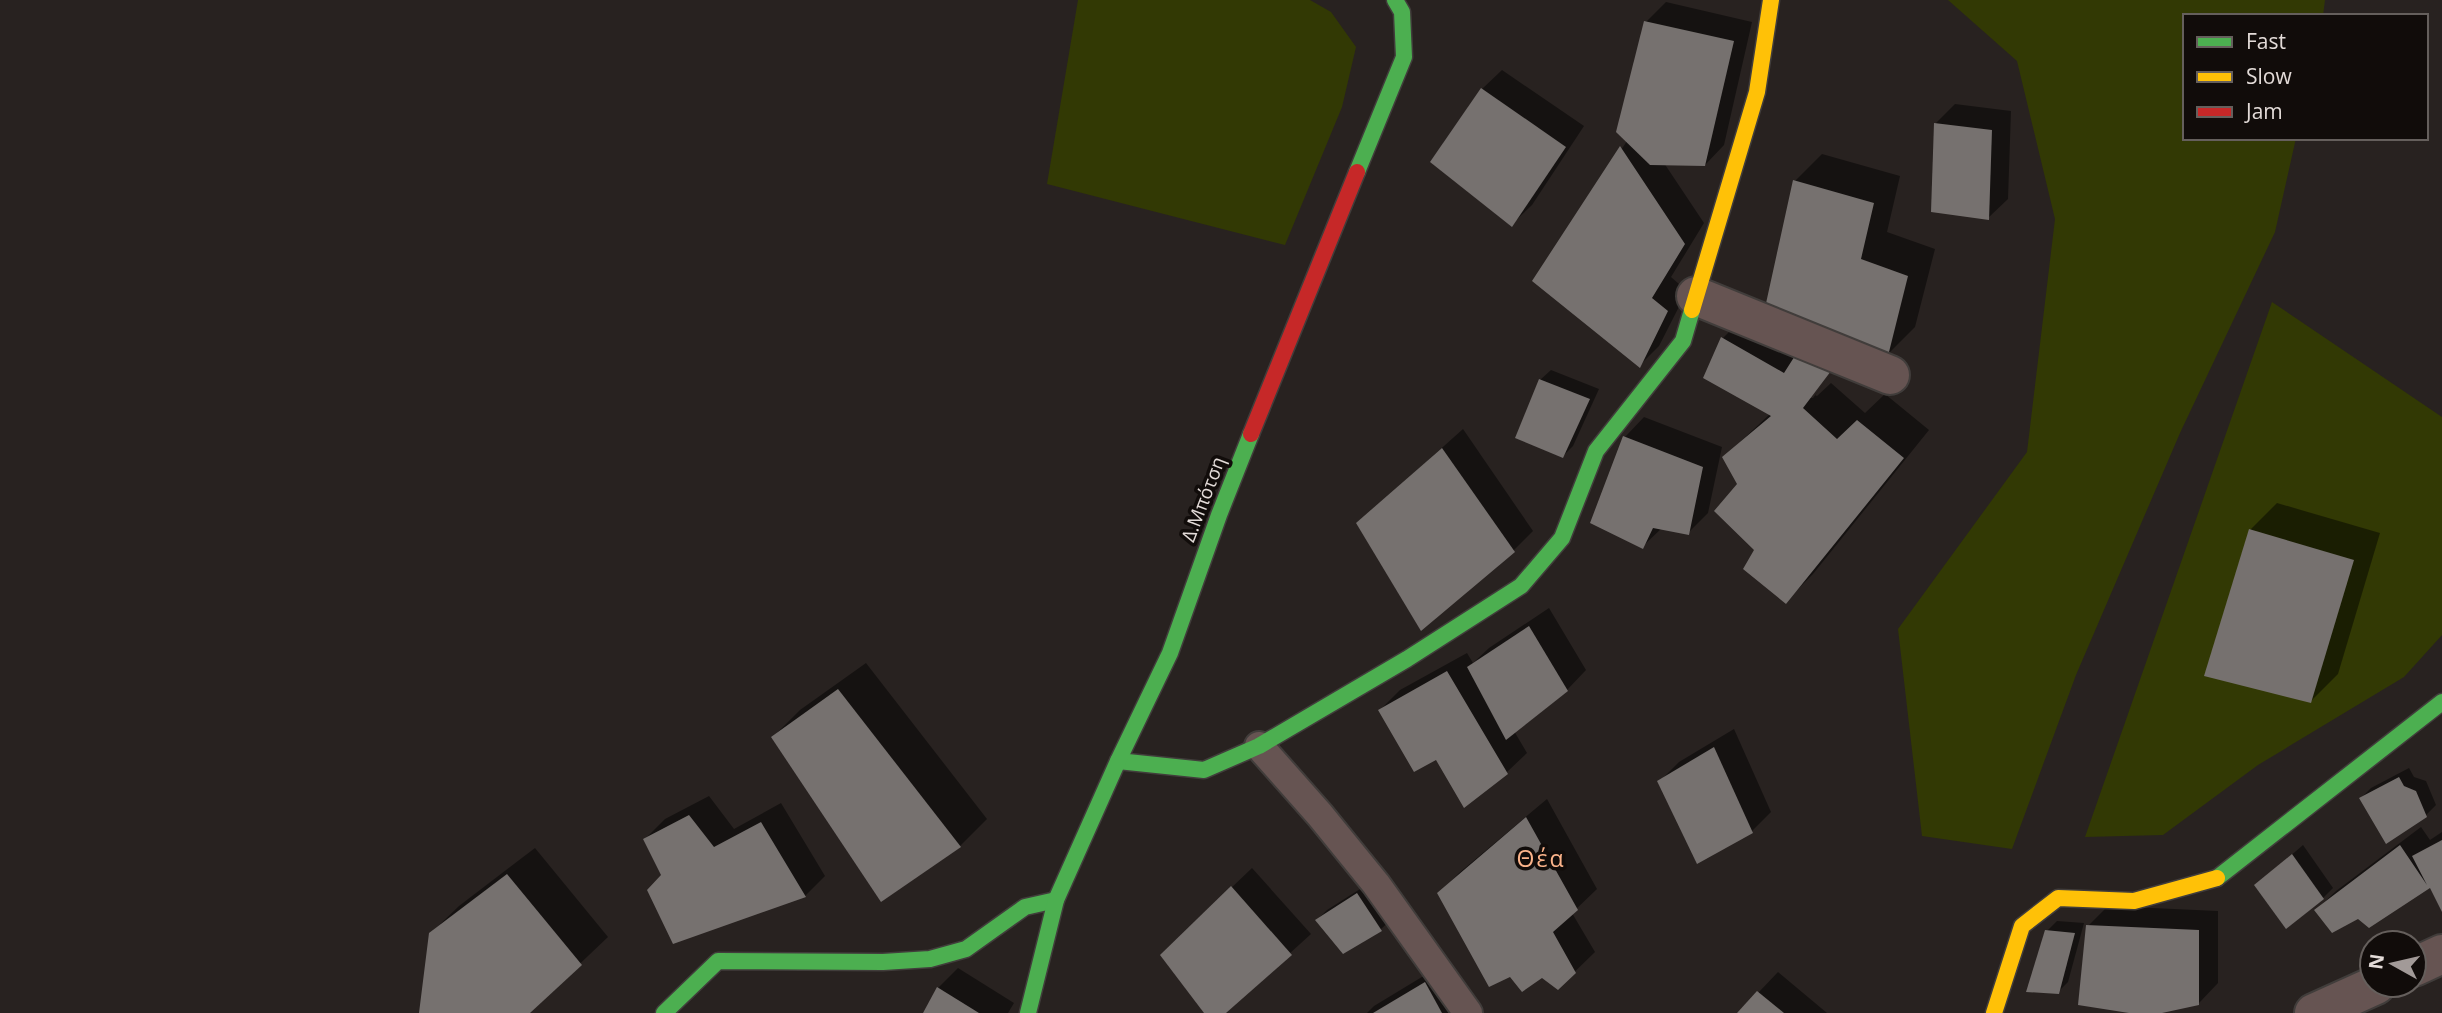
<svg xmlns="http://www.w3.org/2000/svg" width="2442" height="1013" font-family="'Open Sans',sans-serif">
<rect width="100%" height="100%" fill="#282220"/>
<g fill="#323904">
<path d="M1078 0H1310L1331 12 1356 47 1342 107 1285 245 1047 184Z"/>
<path d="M1948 0H2325L2323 16H2185V138H2296L2275 232 2180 433 2076 675 2012 849 1922 836 1898 629 2027 452 2055 219 2017 61Z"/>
<path d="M2272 302 2442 417V635L2404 677 2258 765 2163 835 2085 837Z"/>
</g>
<g fill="#0007" fill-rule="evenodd">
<path d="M1666 2 1752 22 1724 145 1705 165 1664 163 1704 223 1671 277 1687 291 1659 346 1640 365 1535 280 1627 141 1646 22Z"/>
<path d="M1502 70 1584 126 1532 205 1512 224 1482 89Z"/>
<path d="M1955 104 2011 111 2008 199 1988 218 1936 123Z"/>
<path d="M1822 154 1900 176 1887 232 1935 249 1915 327 1888 354 1850 350 1815 395 1817 396 1831 383 1865 413 1885 394 1929 430 1813 574 1786 601 1756 550 1739 485 1724 457 1770 414 1723 338 1742 319 1800 351 1795 181ZM1835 363 1838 365 1813 398H1808Z"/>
<path d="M1551 370 1599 389 1573 446 1563 456 1540 380Z"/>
<path d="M1644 417 1722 447 1708 513 1688 533 1662 528 1642 547 1625 437Z"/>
<path d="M1463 429 1533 531 1514 550 1358 523Z"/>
<path d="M2277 503 2380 533 2338 674 2311 701 2250 530Z"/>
<path d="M1549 608 1586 670 1567 690 1514 731 1527 753 1507 772 1437 758 1380 710 1400 690 1467 653 1473 663 1489 648Z"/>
<path d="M866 663 987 819 960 846 881 899 773 737 800 710Z"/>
<path d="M1734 729 1771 812 1752 831 1659 782 1679 762Z"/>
<path d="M2409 768 2414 777 2426 781 2436 805 2426 815 2361 798 2371 788Z"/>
<path d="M709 796 734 829 781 803 825 876 805 896 663 876 645 839 665 819Z"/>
<path d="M1547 799 1597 889 1572 913 1595 952 1558 988 1440 893 1459 873Z"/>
<path d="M2421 827 2430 840 2442 832V909L2430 886 2358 916 2316 910 2336 891Z"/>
<path d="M2303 845 2333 888 2323 898 2267 876Z"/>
<path d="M535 848 608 937 528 1013H421L431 933 459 906Z"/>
<path d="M1252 868 1311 934 1224 1013H1206L1182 935Z"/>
<path d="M1368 884 1391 920 1381 929 1317 920 1327 910Z"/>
<path d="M2108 906 2218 911V983L2199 1003 2154 1013H2140L2088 926Z"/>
<path d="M2057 921 2084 923 2068 982 2058 992 2047 931Z"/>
<path d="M1445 963 1472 1013H1367L1374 1006Z"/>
<path d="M958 968 1014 1003 1008 1013H925L938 988Z"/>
<path d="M1778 972 1827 1013H1739Z"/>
</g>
<g fill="#76716f">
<path d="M1644 21 1734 41 1705 166 1650 165 1616 132Z"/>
<path d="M1481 88 1566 147 1512 227 1430 162Z"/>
<path d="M1934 123 1992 130 1989 220 1931 212Z"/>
<path d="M1620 146 1685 244 1652 298 1668 311 1640 368 1532 281Z"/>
<path d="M1793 180 1874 203 1861 259 1908 276 1888 356 1763 317Z"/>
<path d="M1721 337 1784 373 1798 351 1831 371 1803 408 1837 439 1857 420 1904 458 1786 604 1743 569 1754 550 1714 511 1737 484 1722 457 1771 416 1703 378Z"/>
<path d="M1539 379 1590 399 1563 458 1515 438Z"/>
<path d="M1623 436 1703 467 1689 535 1653 528 1643 549 1590 523Z"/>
<path d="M1442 448 1515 552 1421 631 1356 523Z"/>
<path d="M2249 529 2354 560 2311 703 2204 676Z"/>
<path d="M1529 626 1568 691 1506 740 1467 667Z"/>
<path d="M1447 671 1508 774 1464 808 1436 760 1414 772 1378 710Z"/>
<path d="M838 689 961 847 881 902 771 737Z"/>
<path d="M1714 747 1753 833 1697 864 1657 781Z"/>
<path d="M2399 777 2404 786 2416 791 2427 817 2386 844 2359 798Z"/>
<path d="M689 815 714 847 761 822 806 897 673 944 647 890 661 875 643 839Z"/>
<path d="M1526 817 1578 910 1553 932 1576 973 1558 990 1542 978 1522 992 1510 977 1489 987 1437 893Z"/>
<path d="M2442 840V912L2430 888 2369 928 2358 919 2332 933 2314 910 2400 845 2427 885 2412 856Z"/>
<path d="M2292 854 2324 899 2286 929 2254 885Z"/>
<path d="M507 874 582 965 530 1013H419L429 933Z"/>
<path d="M1231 886 1292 955 1226 1013H1204L1160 955Z"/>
<path d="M1357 893 1382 931 1343 954 1315 920Z"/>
<path d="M2086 925 2199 930V1005L2162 1013H2129L2078 1005Z"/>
<path d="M2045 930 2075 933 2059 994 2026 992Z"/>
<path d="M1425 982 1442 1013H1373Z"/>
<path d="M937 987 979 1013H923Z"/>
<path d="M1757 991 1784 1013H1737Z"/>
</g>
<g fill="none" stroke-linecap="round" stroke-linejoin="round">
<defs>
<path id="lane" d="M1259 746 1320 815 1376 884 1468 1013"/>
<g id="street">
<path d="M1696 296 1890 375"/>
<path d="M2414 967 2442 954"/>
<path d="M2314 1013 2376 985"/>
</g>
<g id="fast">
<path d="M1357 172 1404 57 1402 12 1395 0"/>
<path d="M1118 761 1204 770 1259 746 1407 659 1521 586 1562 538 1596 451 1683 341 1692 310"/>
<path d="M2217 878 2442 702"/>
<path d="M664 1013 718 961 883 962 930 959 966 949 1025 907 1056 900"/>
<path d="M1028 1013 1056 900 1118 761 1170 653 1219 515 1251 434"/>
</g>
<g id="slow">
<path d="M1692 310 1757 92 1771 0"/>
<path d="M1994 1013 2022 926 2058 898 2134 901 2217 878"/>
</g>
<path id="jam" d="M1251 434 1357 172"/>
</defs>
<use href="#lane" stroke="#413d3b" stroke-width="32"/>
<use href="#street" stroke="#413d3b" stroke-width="42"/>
<use href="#fast" stroke="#413d3b" stroke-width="19"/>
<use href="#slow" stroke="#413d3b" stroke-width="19"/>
<use href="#jam" stroke="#413d3b" stroke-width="19"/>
<use href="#lane" stroke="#665452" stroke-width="28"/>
<use href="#street" stroke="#665452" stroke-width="38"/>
<use href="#fast" stroke="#4caf50" stroke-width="16"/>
<use href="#slow" stroke="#ffc107" stroke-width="16"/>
<use href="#jam" stroke="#c62828" stroke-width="16"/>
</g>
<g text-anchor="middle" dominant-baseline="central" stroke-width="7" stroke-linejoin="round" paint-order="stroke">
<g font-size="19" fill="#e3dbd8" stroke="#110c0a">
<text transform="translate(1203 499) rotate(-69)">Δ.Μπότση</text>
</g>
<g font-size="23" letter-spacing="2" fill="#fcb48b" stroke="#110c0a">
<text x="1541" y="858">Θέα</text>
</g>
</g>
<rect x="2183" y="14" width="245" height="126" fill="#110c0a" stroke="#655f5c" stroke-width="2"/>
<rect x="2197" y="37" width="35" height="10" fill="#4caf50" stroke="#655f5c" stroke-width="2"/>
<text x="2246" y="49" font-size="21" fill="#e3dbd8">Fast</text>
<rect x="2197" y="72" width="35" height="10" fill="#ffc107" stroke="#655f5c" stroke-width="2"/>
<text x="2246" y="84" font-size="21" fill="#e3dbd8">Slow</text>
<rect x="2197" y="107" width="35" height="10" fill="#c62828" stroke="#655f5c" stroke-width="2"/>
<text x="2246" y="119" font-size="21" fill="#e3dbd8">Jam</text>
<g transform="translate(2393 964) rotate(278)"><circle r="33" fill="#110c0a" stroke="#655f5c" stroke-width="2"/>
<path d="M0-5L12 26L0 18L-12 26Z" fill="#a29a98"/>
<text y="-10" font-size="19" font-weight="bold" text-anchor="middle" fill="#e3dbd8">N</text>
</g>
</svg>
